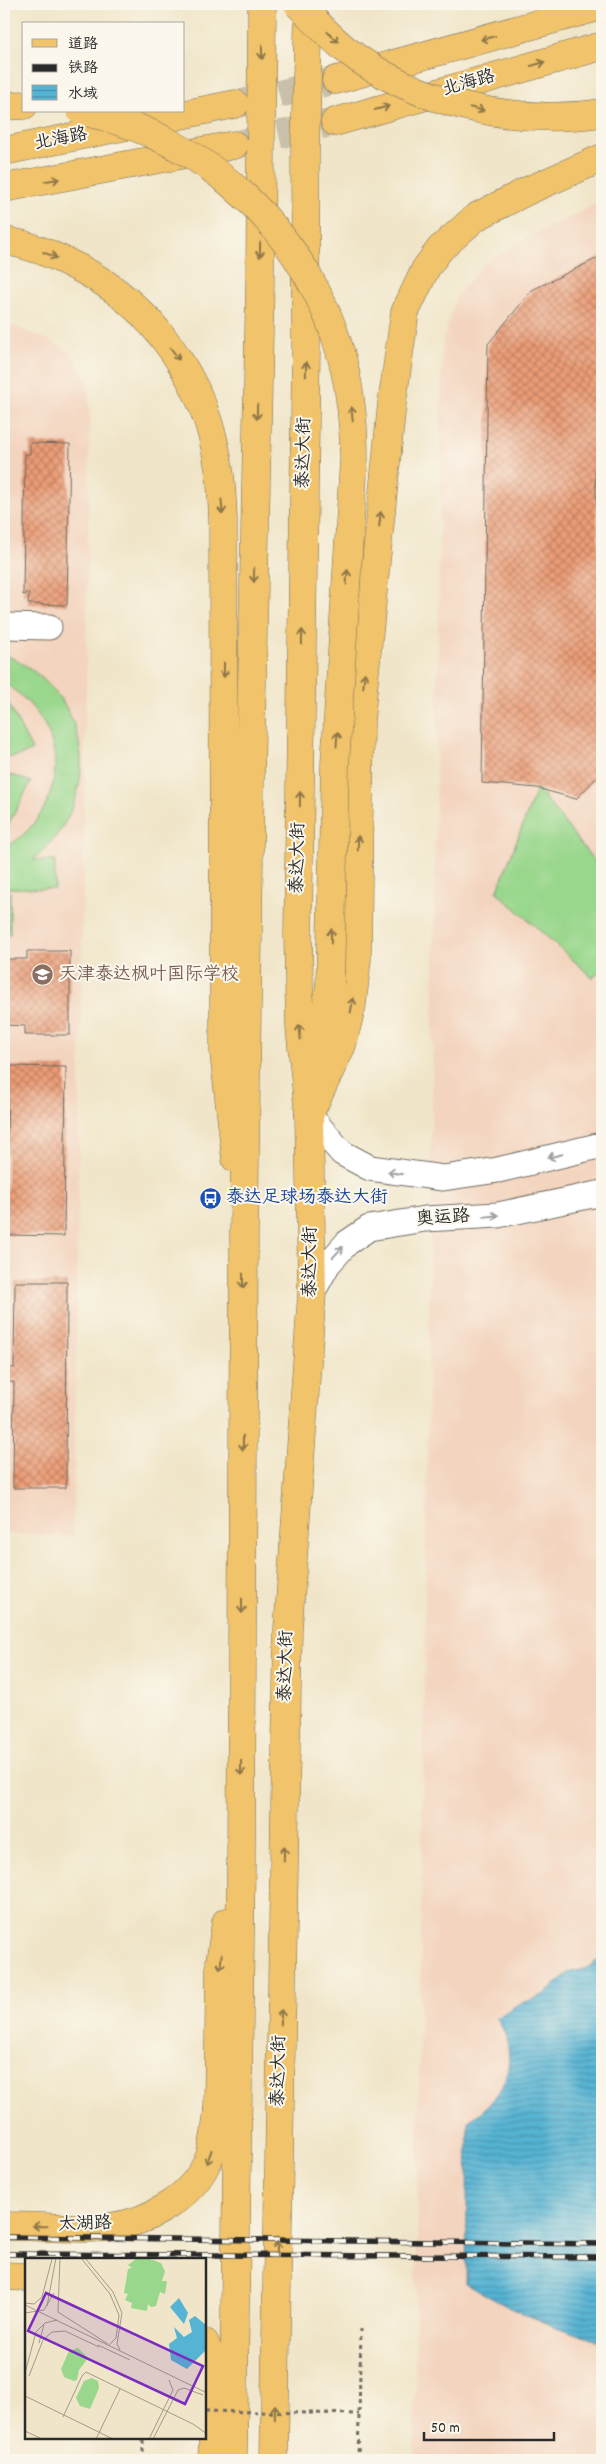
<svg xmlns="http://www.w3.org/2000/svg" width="606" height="2464" font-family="Dekko,'LXGW WenKai TC',sans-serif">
<defs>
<pattern id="water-rules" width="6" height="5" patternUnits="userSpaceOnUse" patternTransform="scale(1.25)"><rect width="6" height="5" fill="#55b3d3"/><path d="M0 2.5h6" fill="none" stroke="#4792ab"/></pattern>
<pattern id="building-cross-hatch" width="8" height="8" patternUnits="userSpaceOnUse" patternTransform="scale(1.25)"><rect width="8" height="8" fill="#eb9c76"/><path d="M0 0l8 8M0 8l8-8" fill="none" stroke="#bf7f61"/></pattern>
</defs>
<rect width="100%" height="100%" fill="#fbf7ec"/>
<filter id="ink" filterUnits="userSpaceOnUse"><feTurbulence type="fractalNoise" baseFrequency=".02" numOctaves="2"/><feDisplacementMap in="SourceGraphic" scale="10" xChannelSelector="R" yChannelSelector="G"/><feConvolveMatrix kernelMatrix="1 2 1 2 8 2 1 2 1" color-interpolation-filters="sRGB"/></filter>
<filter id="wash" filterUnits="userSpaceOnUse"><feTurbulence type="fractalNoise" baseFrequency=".0096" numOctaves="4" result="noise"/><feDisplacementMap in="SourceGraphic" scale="20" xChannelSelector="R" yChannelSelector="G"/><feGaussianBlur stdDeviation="1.12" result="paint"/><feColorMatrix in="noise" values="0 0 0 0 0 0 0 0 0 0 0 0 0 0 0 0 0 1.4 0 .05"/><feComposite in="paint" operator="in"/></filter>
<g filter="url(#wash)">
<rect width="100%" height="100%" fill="#f0e5c8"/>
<g fill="#f3d4be">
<path d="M602 201V2460H414L442 343 457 295 483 265 519 242Z"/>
<path d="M4 323 49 340 72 354 87 379 90 415 73 1536 4 1534Z"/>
</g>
<g fill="#99d78c" stroke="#62815c">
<path d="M4 654C93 693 108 797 33 860L55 861V889L4 888V848C21 839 35 825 44 808 69 758 49 712 4 683Z"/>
<path d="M8 703 32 750C23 755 14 758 4 757V731Z"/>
<path d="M4 775 15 776 31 782 6 829Z"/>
<path d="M537 788 602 871V968L593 978 497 892Z"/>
<rect x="4" y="892" width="6" height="43"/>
</g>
<path fill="url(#water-rules)" stroke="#406f7f" d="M602 1957V2342C552 2327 510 2311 466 2283L468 2121C507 2098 521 2057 497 2018L513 2007 545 1994 568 1973 587 1968Z"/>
<g id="blocks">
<g fill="url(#building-cross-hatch)">
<path d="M602 256V452L595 467 600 581 602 583V772L576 799 537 788 482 783 488 344 532 290Z"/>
<path d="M30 443 70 444 67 605 28 604 29 593 23 595 25 454H30Z"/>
<path d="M27 951H70V1035H25V1026L4 1025V959H27Z"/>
<path d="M8 1066 66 1067 64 1236 6 1235Z"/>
<path d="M15 1282H67L66 1488H13L14 1382 4 1383V1368H14Z"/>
</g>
</g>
</g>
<g filter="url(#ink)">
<use href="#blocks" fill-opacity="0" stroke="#706c62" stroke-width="1"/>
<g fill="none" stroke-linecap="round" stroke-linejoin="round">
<g stroke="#c9c0a9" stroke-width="28" stroke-dasharray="28 14" stroke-linecap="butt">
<path d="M238 104 336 80"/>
<path d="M238 144 335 122"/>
</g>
<defs>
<g id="minor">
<path d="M4 626 49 627"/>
<path d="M309 1115 342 1153 370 1168 443 1178 498 1170 602 1145"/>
<path d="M312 1293 328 1264 347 1243 369 1228 425 1219 498 1215 602 1193"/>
</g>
<g id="major">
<path d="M336 80 602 6"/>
<path d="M4 106 24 105"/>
<path d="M335 122 602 46"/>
<path d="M4 151 235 104"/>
<path d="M4 188 234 145"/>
<path d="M4 241C29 244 53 255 75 266 154 305 207 383 219 469 222 486 222 502 223 519L224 1053 236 1159"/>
<path d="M314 1084 330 985"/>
<path d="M309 1115 342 1045 352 1005 357 959 360 721 392 403 405 312 426 268 440 249 476 217 527 191 602 158"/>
<path d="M4 2226C39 2226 76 2230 110 2227 150 2222 194 2196 209 2158 215 2143 216 2125 218 2109"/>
<path d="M4 2276 26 2277"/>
<path d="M205 2343C221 2377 213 2423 212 2460"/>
</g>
<g id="highway">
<path d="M218 2109 220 1962 226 1922"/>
<path d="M233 2460 241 1863 244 1232 250 782 260 281 262 4"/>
<path d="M274 2460 288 1629 312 1293 309 1115 300 1027 298 936 306 347 305 151 309 4"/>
</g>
</defs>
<use href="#minor" stroke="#706c62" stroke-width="27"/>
<use href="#major" stroke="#706c62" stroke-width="29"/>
<use href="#highway" stroke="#706c62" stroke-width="29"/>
<g stroke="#706c62" stroke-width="3" stroke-dasharray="4 4" stroke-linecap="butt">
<path d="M143 2460V2438"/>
<path d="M358 2460 361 2329"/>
</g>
<use href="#minor" stroke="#fff" stroke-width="25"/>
<use href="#major" stroke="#f1c36a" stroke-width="28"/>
<use href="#highway" stroke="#f1c36a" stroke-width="28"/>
<defs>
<g id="rail">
<path d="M4 2237 602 2244"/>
<path d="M4 2254 602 2257"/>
</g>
</defs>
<use href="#rail" stroke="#2b2b2b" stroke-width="5.5"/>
<use href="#rail" stroke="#fbf7ec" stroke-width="4" stroke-dasharray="11" stroke-linecap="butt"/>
<defs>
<g id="major-bridge">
<path d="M298 4C313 19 328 35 345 49 416 104 514 126 602 113"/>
<path d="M81 111C208 137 311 236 343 362 351 394 354 426 354 459L335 764 330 985"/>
</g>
</defs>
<use href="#major-bridge" stroke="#706c62" stroke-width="29" stroke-linecap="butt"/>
<path stroke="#706c62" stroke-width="3" stroke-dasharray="4 4" stroke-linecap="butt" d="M205 2411 359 2414"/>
<use href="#major-bridge" stroke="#f1c36a" stroke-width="28"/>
</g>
<defs><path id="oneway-shaft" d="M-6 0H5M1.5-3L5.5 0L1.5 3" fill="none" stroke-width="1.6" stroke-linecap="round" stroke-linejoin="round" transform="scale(1.25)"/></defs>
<g stroke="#8e774a">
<use href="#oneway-shaft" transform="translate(333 37) rotate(42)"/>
<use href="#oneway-shaft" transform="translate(488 38) rotate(164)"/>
<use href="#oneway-shaft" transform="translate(262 52) rotate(90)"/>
<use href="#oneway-shaft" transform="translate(538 64) rotate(-16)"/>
<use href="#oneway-shaft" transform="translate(382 108) rotate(-16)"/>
<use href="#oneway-shaft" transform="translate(477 109) rotate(13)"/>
<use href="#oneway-shaft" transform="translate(52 180) rotate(-10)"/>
<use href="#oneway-shaft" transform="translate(260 250) rotate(91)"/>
<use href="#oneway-shaft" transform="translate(50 255) rotate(23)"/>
<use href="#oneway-shaft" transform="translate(175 354) rotate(54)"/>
<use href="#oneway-shaft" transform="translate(306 369) rotate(-89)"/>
<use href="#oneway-shaft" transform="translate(257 412) rotate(91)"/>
<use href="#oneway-shaft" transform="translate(352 414) rotate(-96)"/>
<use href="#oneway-shaft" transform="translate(222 507) rotate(86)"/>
<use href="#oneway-shaft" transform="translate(380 519) rotate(-84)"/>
<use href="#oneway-shaft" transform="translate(254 575) rotate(91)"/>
<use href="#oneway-shaft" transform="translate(347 577) rotate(-86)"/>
<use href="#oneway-shaft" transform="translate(302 637) rotate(-89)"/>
<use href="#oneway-shaft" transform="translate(224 670) rotate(90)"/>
<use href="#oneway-shaft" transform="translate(364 680) rotate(-84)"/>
<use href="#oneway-shaft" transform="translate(337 739) rotate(-86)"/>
<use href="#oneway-shaft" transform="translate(300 799) rotate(-89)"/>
<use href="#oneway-shaft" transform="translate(358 843) rotate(-89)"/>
<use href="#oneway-shaft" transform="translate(331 936) rotate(-89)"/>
<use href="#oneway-shaft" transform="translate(352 1005) rotate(-80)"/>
<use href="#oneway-shaft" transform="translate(300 1032) rotate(-95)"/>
<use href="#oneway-shaft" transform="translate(243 1281) rotate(90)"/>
<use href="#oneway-shaft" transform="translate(243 1443) rotate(90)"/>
<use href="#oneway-shaft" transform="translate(242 1606) rotate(90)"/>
<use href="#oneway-shaft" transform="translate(241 1768) rotate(90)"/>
<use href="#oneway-shaft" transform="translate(284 1854) rotate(-89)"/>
<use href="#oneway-shaft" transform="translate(221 1962) rotate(95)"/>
<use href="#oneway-shaft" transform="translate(281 2017) rotate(-89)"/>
<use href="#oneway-shaft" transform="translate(209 2157) rotate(110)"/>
<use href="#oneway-shaft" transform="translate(40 2226) rotate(-179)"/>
<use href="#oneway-shaft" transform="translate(277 2249) rotate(-89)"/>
<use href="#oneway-shaft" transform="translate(275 2412) rotate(-89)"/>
</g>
<g stroke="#a0a0a0">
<use href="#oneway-shaft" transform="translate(555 1156) rotate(167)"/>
<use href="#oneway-shaft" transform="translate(395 1173) rotate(-170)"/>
<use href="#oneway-shaft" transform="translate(491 1216) rotate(-5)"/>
<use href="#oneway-shaft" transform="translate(338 1252) rotate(-46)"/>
</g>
</g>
<defs>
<symbol id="school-disc" viewBox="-11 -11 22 22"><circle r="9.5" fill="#8d6e63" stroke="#fbf7ec"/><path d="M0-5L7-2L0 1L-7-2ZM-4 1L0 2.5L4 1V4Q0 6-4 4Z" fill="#fff"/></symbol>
<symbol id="bus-disc" viewBox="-11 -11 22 22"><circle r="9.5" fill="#1a4fb4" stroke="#fbf7ec"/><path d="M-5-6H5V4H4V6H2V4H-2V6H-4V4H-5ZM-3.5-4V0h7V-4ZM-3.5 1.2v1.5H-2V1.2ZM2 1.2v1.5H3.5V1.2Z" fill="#fff"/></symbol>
</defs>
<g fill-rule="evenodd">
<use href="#school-disc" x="30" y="962" width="25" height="25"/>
<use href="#bus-disc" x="198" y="1186" width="25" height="25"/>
</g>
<g text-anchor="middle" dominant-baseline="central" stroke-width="4" stroke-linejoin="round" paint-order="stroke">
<g font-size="18" fill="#2b2b2b" stroke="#fbf7ec">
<text transform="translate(469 84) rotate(-16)">北海路</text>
<text transform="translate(61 140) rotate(-11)">北海路</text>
<text transform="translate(305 453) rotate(-89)">泰达大街</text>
<text transform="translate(299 858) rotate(-89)">泰达大街</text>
<text transform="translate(443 1219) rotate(-4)">奥运路</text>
<text transform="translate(311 1262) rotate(-90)">泰达大街</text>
<text transform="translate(287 1666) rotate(-89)">泰达大街</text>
<text transform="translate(280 2071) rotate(-89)">泰达大街</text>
<text transform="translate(85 2225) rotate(-2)">太湖路</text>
</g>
<g font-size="18" fill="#785e54" stroke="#fbf7ec" text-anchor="start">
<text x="59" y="975">天津泰达枫叶国际学校</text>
</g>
<g font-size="18" fill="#164399" stroke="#fbf7ec" text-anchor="start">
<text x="226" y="1198">泰达足球场泰达大街</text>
</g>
</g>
<g transform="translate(25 2258)">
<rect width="181" height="181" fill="#f0e5c8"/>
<path d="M122 0 136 5 140 13 137 23H142L140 36 135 34 131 48 126 49 123 46 122 53 106 50 107 45 100 42 103 36 99 35 103 11 107 10 103 7 111 1ZM53 90 63 100 54 112 52 122 49 123 39 119 36 111 44 93ZM67 120 73 123 74 130 65 151 55 148 51 140 59 123Z" fill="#99d78c"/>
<path d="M154 40 163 55 159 66 145 49ZM170 58 181 67V92L162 111 146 102 144 86 152 80 149 69 159 79 167 74 164 62Z" fill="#55b3d3"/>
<path fill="none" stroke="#a19b89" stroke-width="1" d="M35 0 33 54 83 86M56 0 85 36 94 57 91 80 84 87M60 0 88 34 97 55 92 86 95 92M0 45 9 46 17 39 27 1M0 47 182 135M22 48 31 0M0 55 19 52 29 35M14 85 19 67M73 87 105 102M0 115 11 74 20 65 32 62M4 118 18 82 27 74 40 73 74 89M0 138 88 181M38 159 57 118 61 114 168 166 182 176M0 173 17 181M71 181 95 131M124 181 148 132 144 122M128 181 153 132 159 130 178 137"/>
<path fill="#7b2cbf" fill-opacity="0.15" stroke="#7b2cbf" stroke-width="2.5" d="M21 35 178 108 160 146 3 73Z"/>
<rect width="181" height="181" fill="none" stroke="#2b2b2b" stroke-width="2.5"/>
</g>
<rect width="606" height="2464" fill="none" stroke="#fbf7ec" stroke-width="20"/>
<rect x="22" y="22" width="162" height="90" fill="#fbf7ec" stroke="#a8a59f"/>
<rect x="32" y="39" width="25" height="8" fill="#f1c36a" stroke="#a8a59f"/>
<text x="68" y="48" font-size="15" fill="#2b2b2b">道路</text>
<rect x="32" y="64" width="25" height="8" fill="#2b2b2b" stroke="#a8a59f"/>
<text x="68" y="72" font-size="15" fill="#2b2b2b">铁路</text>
<rect x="32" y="85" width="25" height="15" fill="url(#water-rules)" stroke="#a8a59f"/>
<text x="68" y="98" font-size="15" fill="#2b2b2b">水域</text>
<path d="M424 2432v8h130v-8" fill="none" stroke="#2b2b2b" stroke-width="2.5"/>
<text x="431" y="2432" font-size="15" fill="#2b2b2b" stroke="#fbf7ec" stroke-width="4" paint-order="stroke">50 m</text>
</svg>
